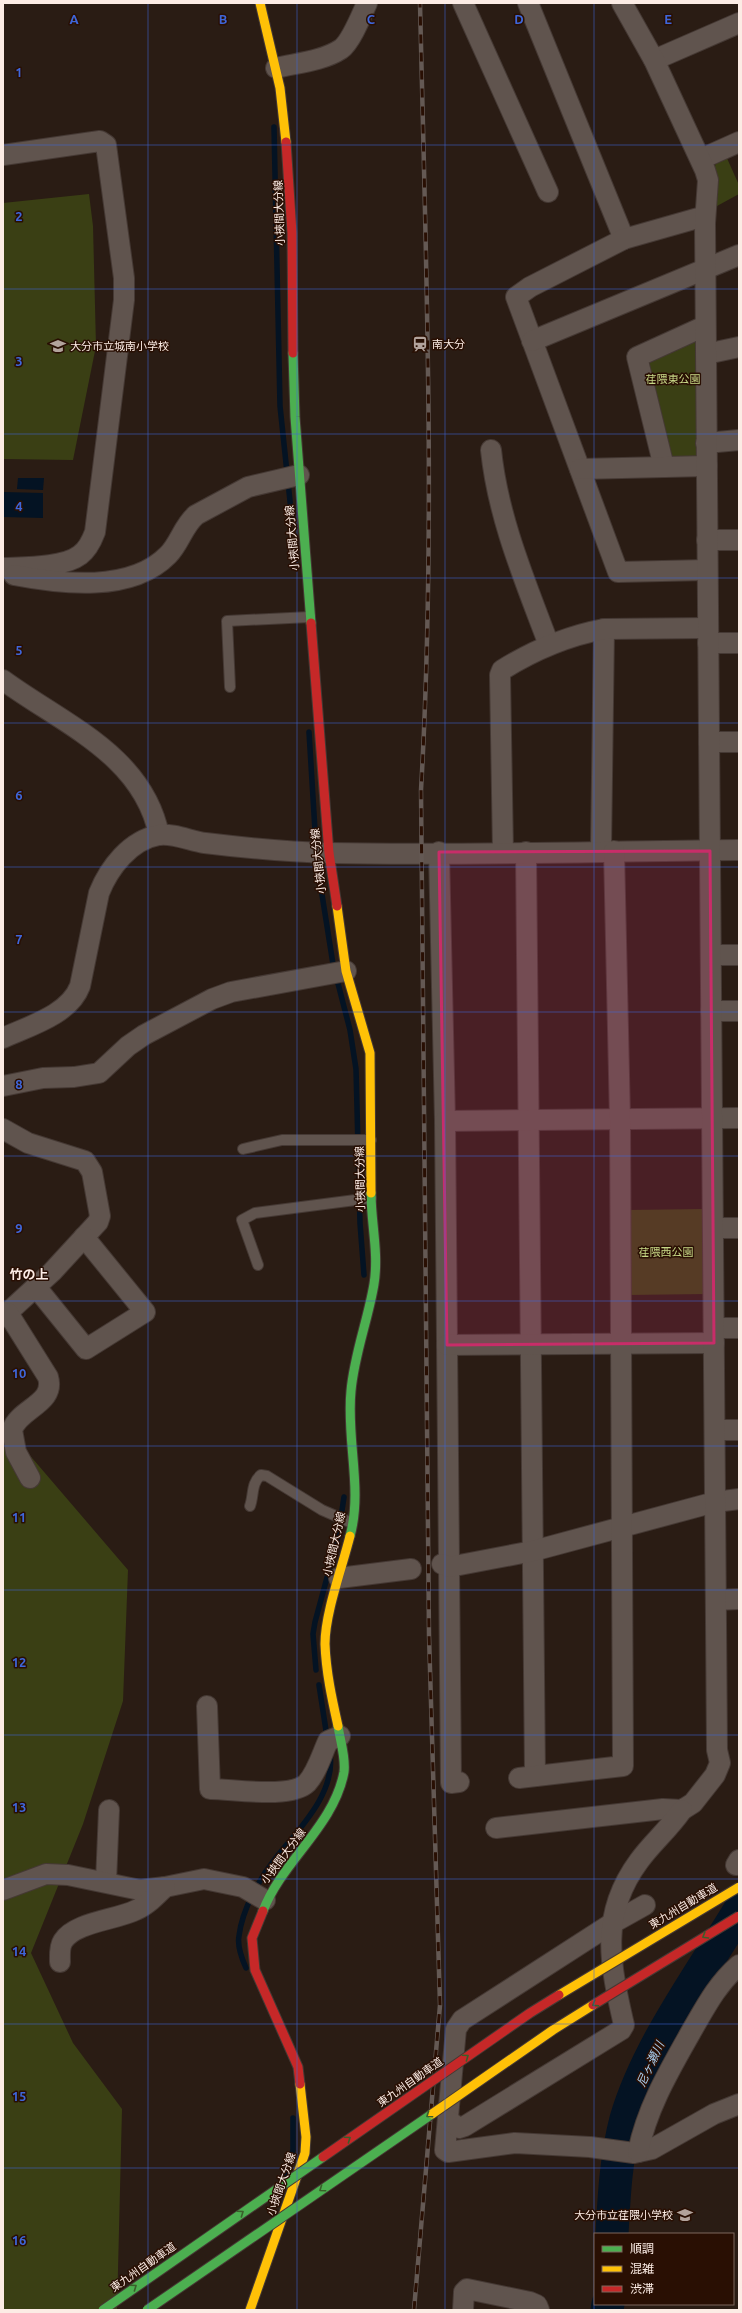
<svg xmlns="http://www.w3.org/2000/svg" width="742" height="2313" font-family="Ubuntu,'Noto Sans JP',sans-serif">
<rect width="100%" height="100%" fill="#2a1c14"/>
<g fill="#3a3f14">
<path d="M726 156 739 185V194L717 206C712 192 713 175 716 161Z"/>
<path d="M89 194 93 226 96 346 73 460 3 459V203Z"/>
<path d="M699 339 700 457 671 462 646 359Z"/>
<path d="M706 1209 707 1294 627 1295 626 1210Z"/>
<path d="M3 1424 128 1570 123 1701 83 1824 31 1953 73 2043 122 2109 117 2310H3Z"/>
</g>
<g fill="#041323">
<path d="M18 478H44L43 490 17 489Z"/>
<path d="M3 492 43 493V518L3 517Z"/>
</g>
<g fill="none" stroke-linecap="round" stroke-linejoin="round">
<g stroke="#041323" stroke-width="5.5">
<path d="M274 127 280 406 292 520"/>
<path d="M309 732 317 863 333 964 350 1030 356 1069 360 1223 364 1275"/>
<path d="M316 1670 313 1634 315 1622 338 1537 344 1497"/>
<path d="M319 1685 327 1737"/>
<path d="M246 1968C242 1959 237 1946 239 1936 242 1910 259 1879 275 1859 297 1831 336 1794 330 1754"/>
<path d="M285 2176 293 2150V2118"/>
</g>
<g stroke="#041323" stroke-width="33">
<path d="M612 2234C614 2196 616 2157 626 2119 647 2047 700 1975 739 1911"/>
<path d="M607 2310 608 2304"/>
</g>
<defs>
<g id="lane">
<path d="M230 687 227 621 310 617"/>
<path d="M243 1149 282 1140H371"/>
<path d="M258 1265 242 1220 255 1213 371 1198"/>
<path d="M250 1506C254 1495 251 1483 261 1475L267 1476 322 1510 352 1523"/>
</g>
<g id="street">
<path d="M463 3 548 192"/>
<path d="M528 3 624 239"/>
<path d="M654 60 739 23"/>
<path d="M276 68C297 63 323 61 341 49 351 42 362 14 367 3"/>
<path d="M3 155 100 141 106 145 124 278V300L95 532C92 540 87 550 80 555 63 568 24 567 3 568"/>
<path d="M701 159 739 142"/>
<path d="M705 216 624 239 530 287 516 297 618 572 707 570"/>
<path d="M532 341 739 255"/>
<path d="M706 354 739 347"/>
<path d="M706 443 739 440"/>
<path d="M491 450C498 518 525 581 549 645"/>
<path d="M664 467 637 357 705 326"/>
<path d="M580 469 707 466"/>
<path d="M707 540H739"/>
<path d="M14 575C61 584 131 593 168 555 180 543 183 526 196 515L248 487 299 475"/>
<path d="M708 643H739"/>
<path d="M3 680C63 724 143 755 159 835"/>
<path d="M709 742H739"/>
<path d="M601 851 604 629"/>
<path d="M439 852 445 1121 451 1783 459 1782"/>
<path d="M503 852 500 675 502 670C534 650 567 636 604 629L708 628"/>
<path d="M526 852 535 1776"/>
<path d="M711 955H739"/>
<path d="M711 1011H739"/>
<path d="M3 1038C29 1026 69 1015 80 986L99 893C109 868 130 840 159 835 173 833 191 841 205 843 246 848 288 852 329 853 466 856 603 851 739 850"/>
<path d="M3 1086 43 1078 74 1077 99 1073 128 1046 144 1035 212 999 231 992 346 971"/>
<path d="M445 1121 739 1118"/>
<path d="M3 1129 28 1143 85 1161 92 1172 100 1216 98 1222 52 1272 3 1317"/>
<path d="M713 1228H739"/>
<path d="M36 1287 86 1349 145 1312 84 1237"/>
<path d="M8 1313 48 1377C56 1404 19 1408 12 1430L16 1452 30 1478"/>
<path d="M714 1328H739"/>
<path d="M447 1345 714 1343"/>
<path d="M715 1430H739"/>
<path d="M442 1564 449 1567 533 1551 715 1502 739 1499"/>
<path d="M339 1578 411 1569"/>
<path d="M716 1600 739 1599"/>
<path d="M207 1706 210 1789C233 1789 291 1799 307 1783 317 1772 322 1754 328 1741L340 1736"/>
<path d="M519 1778 623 1766 620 1119 614 851"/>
<path d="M496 1828 663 1809 682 1810 693 1803 715 1775 720 1763 717 1750 705 223 708 180 705 170 654 60 622 3"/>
<path d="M736 1865 739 1860"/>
<path d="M106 1882 109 1810"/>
<path d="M3 1890 46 1874 68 1875 140 1890 165 1887 204 1879 243 1887 265 1900"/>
<path d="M645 1905 611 1924 462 2020 456 2029 445 2150 448 2152 515 2143 590 2147 634 2153 652 2149 714 2114 739 2104"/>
<path d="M60 1962C60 1956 59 1947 63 1941 75 1922 116 1920 136 1910 147 1905 156 1896 165 1887"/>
<path d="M448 2120 459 2128 465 2126 621 2030 624 2025C610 1964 599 1915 639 1861 652 1843 669 1829 682 1810"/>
<path d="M638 2152C647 2108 669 2071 691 2032 705 2008 717 1984 739 1965"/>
<path d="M463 2310 464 2292 467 2289 530 2302 537 2305 539 2310"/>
</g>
<g id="fast">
<path d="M293 353 295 417 311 623"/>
<path d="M350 1536C363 1489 346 1439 351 1391 354 1355 368 1320 374 1284 379 1253 371 1223 371 1193"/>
<path d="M263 1911C282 1861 334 1826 344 1772 346 1758 340 1740 338 1726"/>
</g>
<g id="slow">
<path d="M260 3 280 88 286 142"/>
<path d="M337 906 346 971 370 1053 371 1193"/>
<path d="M338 1726C332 1699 326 1672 325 1644 325 1613 342 1568 350 1536"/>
<path d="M250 2310 305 2153 306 2137 300 2084"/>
</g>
<g id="jam">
<path d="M286 142 292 233 293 353"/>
<path d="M311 623 329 853 337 906"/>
<path d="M263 1911 252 1938 255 1970 298 2067 300 2084"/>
</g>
</defs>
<use href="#lane" stroke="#453934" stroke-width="12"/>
<use href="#street" stroke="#453934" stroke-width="22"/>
<use href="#fast" stroke="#453934" stroke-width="11"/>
<use href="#slow" stroke="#453934" stroke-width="11"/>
<use href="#jam" stroke="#453934" stroke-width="11"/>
<use href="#lane" stroke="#60544e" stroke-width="10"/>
<use href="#street" stroke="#60544e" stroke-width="20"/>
<use href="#fast" stroke="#4caf50" stroke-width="9"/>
<use href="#slow" stroke="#ffc107" stroke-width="9"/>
<use href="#jam" stroke="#c62828" stroke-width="9"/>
<defs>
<path id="rail" d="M414 2310 440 2005 429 1635 421 790C436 528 426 265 420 3"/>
</defs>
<use href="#rail" stroke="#645954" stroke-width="4.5"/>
<use href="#rail" stroke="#290f03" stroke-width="3" stroke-dasharray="9" stroke-linecap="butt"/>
<defs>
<g id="fast-bridge">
<path d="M103 2310 323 2157"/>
<path d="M147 2310 432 2114"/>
</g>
<g id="slow-bridge">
<path d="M559 1995 739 1887"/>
<path d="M432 2114 553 2030 593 2005"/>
</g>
<g id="jam-bridge">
<path d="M593 2005 739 1916"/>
<path d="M323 2157 530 2013 559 1995"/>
</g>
</defs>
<use href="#fast-bridge" stroke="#453934" stroke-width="11" stroke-linecap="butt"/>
<use href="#slow-bridge" stroke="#453934" stroke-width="11" stroke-linecap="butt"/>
<use href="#jam-bridge" stroke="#453934" stroke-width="11" stroke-linecap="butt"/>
<use href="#fast-bridge" stroke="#4caf50" stroke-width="9"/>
<use href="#slow-bridge" stroke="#ffc107" stroke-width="9"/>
<use href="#jam-bridge" stroke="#c62828" stroke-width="9"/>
</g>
<defs><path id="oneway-chevron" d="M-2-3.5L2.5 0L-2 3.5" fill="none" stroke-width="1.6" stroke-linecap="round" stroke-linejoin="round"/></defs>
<g stroke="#3a5f2a">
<use href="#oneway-chevron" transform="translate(705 1936) rotate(149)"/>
<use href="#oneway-chevron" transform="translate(595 2004) rotate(148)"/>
<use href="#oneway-chevron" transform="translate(466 2057) rotate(-35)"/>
<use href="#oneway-chevron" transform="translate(429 2115) rotate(145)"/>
<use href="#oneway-chevron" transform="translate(348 2139) rotate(-35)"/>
<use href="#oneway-chevron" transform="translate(322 2189) rotate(145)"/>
<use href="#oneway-chevron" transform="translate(241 2213) rotate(-35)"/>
<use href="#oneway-chevron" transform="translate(134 2287) rotate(-35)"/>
</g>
<path fill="#c82d69" fill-opacity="0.2" stroke="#c82d69" stroke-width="3" stroke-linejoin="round" d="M710 851 714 1343 447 1345 439 852Z"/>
<path fill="none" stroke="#3e66da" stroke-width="1" stroke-opacity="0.55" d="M148 3V2310M297 3V2310M445 3V2310M594 3V2310M3 145H739M3 289H739M3 434H739M3 578H739M3 723H739M3 867H739M3 1012H739M3 1156H739M3 1301H739M3 1446H739M3 1590H739M3 1735H739M3 1879H739M3 2024H739M3 2168H739"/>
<defs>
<symbol id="station-bare" viewBox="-9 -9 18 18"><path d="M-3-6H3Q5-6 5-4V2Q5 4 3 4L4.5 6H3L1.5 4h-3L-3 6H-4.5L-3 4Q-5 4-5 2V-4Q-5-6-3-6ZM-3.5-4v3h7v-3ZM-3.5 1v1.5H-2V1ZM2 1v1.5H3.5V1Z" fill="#b2a39c" stroke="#290f03" stroke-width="2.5" paint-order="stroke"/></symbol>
<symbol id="school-bare" viewBox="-9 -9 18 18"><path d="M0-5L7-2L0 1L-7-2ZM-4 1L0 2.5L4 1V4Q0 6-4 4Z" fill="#b2a39c" stroke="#290f03" stroke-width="2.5" paint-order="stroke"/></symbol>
</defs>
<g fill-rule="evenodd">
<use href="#station-bare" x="409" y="333" width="22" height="22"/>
<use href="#school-bare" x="47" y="335" width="22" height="22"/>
<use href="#school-bare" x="674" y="2204" width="22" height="22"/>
</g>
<g text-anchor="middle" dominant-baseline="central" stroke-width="3" stroke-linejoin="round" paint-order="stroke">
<g font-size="11" fill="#fcece5" stroke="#290f03">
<text transform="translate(279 213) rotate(-92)">小挾間大分線</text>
<text transform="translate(292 538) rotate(-95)">小挾間大分線</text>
<text transform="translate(318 861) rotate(-96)">小挾間大分線</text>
<text transform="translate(360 1179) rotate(-91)">小挾間大分線</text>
<text transform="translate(334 1544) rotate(-77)">小挾間大分線</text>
<text transform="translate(283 1856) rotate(-53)">小挾間大分線</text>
<text transform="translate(683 1906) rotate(-31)">東九州自動車道</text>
<text transform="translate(410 2082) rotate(-35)">東九州自動車道</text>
<text transform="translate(281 2184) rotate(-71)">小挾間大分線</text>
<text transform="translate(143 2267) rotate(-35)">東九州自動車道</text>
</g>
<g font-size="11" fill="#fcece5" stroke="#290f03" text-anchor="start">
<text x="432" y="344">南大分</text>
<text x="70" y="346">大分市立城南小学校</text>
<text x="673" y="2215" text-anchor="end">大分市立荏隈小学校</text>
</g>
<g font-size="11" fill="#c8d987" stroke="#290f03">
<text x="673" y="379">荏隈東公園</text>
<text x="666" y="1252">荏隈西公園</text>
</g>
<g font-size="12" font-style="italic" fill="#abd3f5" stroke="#290f03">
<text transform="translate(650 2064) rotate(-65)">尼ヶ瀬川</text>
</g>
<g font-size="13" font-weight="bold" fill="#fcece5" stroke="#290f03">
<text x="29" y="1274">竹の上</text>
</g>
</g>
<g font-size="13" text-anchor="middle" font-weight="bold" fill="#3e66da" stroke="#290f03" stroke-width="3" stroke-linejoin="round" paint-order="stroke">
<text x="74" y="24">A</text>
<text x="223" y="24">B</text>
<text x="371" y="24">C</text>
<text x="519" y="24">D</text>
<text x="668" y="24">E</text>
<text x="19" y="77">1</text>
<text x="19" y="221">2</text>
<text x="19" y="366">3</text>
<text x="19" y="511">4</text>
<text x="19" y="655">5</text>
<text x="19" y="800">6</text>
<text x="19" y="944">7</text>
<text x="19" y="1089">8</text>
<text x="19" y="1233">9</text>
<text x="19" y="1378">10</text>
<text x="19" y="1522">11</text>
<text x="19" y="1667">12</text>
<text x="19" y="1812">13</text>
<text x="19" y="1956">14</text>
<text x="19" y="2101">15</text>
<text x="19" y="2245">16</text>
</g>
<rect width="742" height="2313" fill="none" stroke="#fcece5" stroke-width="8"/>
<rect x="594" y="2233" width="140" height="72" fill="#290f03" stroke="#7d675d"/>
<rect x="602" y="2246" width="20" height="6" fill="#4caf50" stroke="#7d675d"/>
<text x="630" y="2253" font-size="12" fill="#fcece5">順調</text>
<rect x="602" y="2266" width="20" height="6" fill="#ffc107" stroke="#7d675d"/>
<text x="630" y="2273" font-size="12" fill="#fcece5">混雑</text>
<rect x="602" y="2286" width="20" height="6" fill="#c62828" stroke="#7d675d"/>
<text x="630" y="2293" font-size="12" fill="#fcece5">渋滞</text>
</svg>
